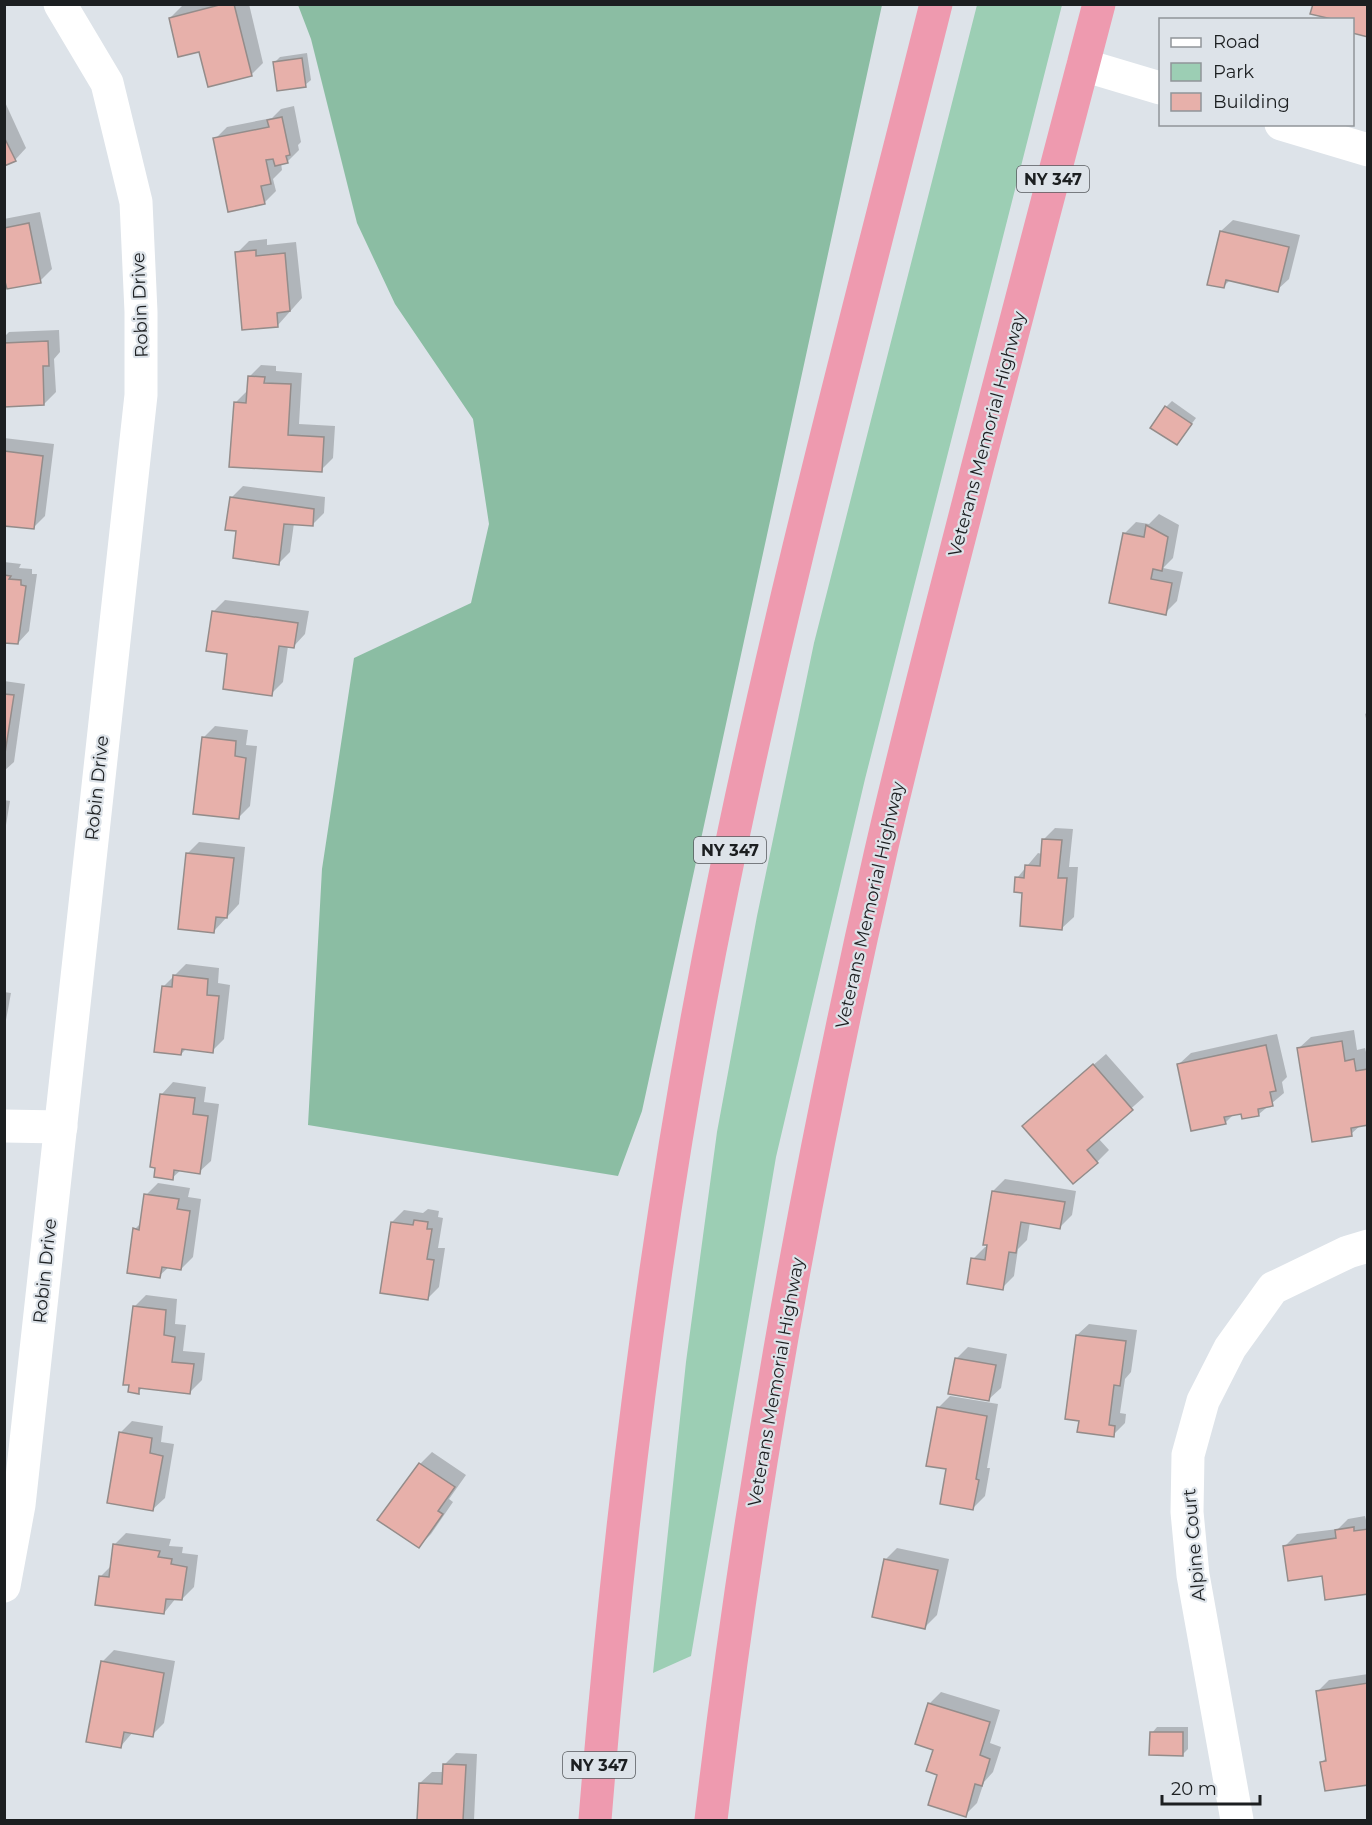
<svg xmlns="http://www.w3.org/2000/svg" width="1372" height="1825" font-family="Montserrat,sans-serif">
<rect width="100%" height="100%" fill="#dde3e9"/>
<path fill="#9cceb4" d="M977 5H1062L865 779 776 1157 691 1656 653 1673 686 1362 717 1132 757 916 814 643Z"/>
<path fill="#8bbda3" d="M298 5H882L642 1111 618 1176 308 1125 322 869 354 658 471 603 489 524 473 419 395 304 357 223 311 39Z"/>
<g fill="#0003">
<path d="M190 4H249L263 63 251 75 200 51 170 18 182 6Z"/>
<path d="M307 53 311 80 305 85 274 63 280 57Z"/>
<path d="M4 100 26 148 15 160 4 165Z"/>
<path d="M294 106 301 142 298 145 299 150 287 162 281 163 282 170 273 179 276 191 264 203 215 139 227 127 272 118 281 109Z"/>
<path d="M40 212 52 269 40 281 4 271V219Z"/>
<path d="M1233 220 1300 235 1289 279 1277 290 1231 279 1223 287 1221 231Z"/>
<path d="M267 239V245L296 242 302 298 278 325 237 253 249 241Z"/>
<path d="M59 330 60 352 54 359 56 392 44 404 4 406V337L9 332Z"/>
<path d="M261 365 276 366V371L302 373 299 424 335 426 333 458 321 470 235 403 247 391 249 377Z"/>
<path d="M1172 401 1196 418 1177 443 1166 407Z"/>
<path d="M4 438 54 444 45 516 33 528 4 524Z"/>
<path d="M243 486 325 497 324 513 312 525 294 523 290 552 278 564 238 530 231 498Z"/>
<path d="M1159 514 1179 525 1173 558 1163 568 1183 572 1177 601 1165 613 1124 534 1136 522 1149 524Z"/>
<path d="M4 562 21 564 19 568 32 569V574H37L29 631 18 643 4 641Z"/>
<path d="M225 600 309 611 305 634 294 646H288L283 682 271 694 229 652 213 612Z"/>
<path d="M4 681 25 684 14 762 4 771Z"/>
<path d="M1368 712V727L1365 714Z"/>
<path d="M215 726 248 730 246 745 257 746 250 806 238 818 203 738Z"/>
<path d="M4 800 10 801 4 837Z"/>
<path d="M1055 828 1073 829 1069 867H1078L1074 917 1062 928 1024 892 1017 878 1038 853 1042 854 1043 840Z"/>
<path d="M199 842 245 847 239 904 214 931 187 854Z"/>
<path d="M186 964 219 968 218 983 230 985 224 1039 212 1051 187 1048 181 1054 163 987Z"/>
<path d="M4 992 11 993 4 1031Z"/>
<path d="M1354 1030 1357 1050 1365 1048 1368 1060V1124L1361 1125 1351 1134 1299 1048 1311 1037Z"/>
<path d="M1277 1034 1287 1077 1282 1082 1284 1093 1259 1114 1242 1112 1234 1114 1225 1123 1179 1064 1191 1053Z"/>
<path d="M1106 1054 1144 1097 1098 1138 1109 1150 1097 1162 1036 1115Z"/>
<path d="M173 1082 206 1087 204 1102 219 1104 211 1161 199 1172 181 1170 172 1178 162 1094Z"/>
<path d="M1005 1179 1076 1191 1072 1215 1060 1227 1030 1222 1027 1240 1018 1249 1014 1276 1002 1288 973 1259 985 1247H989L993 1191Z"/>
<path d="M158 1183 190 1188 188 1197 201 1199 193 1257 181 1269 169 1267 159 1276 135 1229 142 1222 146 1195Z"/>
<path d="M428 1209 439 1211 438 1217 443 1218 438 1248H445L439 1287 427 1299 392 1222 404 1210 423 1213Z"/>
<path d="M146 1295 177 1299 175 1324 186 1325 183 1351 205 1353 202 1380 190 1392 143 1387 138 1392 130 1384 134 1307Z"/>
<path d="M1089 1324 1137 1330 1131 1372 1125 1379 1120 1413 1126 1414 1125 1423 1113 1435 1081 1420 1077 1335Z"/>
<path d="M968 1347 1007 1354 1001 1388 989 1399 956 1359Z"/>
<path d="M950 1396 998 1404 987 1468H990L985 1496 973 1508 938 1408Z"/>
<path d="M132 1421 163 1426 161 1442 174 1444 165 1498 153 1509 120 1433Z"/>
<path d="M432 1452 466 1475 449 1499 453 1502 431 1534 419 1546 409 1480 421 1463Z"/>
<path d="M1365 1516 1366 1520H1368V1593L1323 1574 1285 1546 1297 1534 1338 1529 1348 1519Z"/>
<path d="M126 1533 171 1539 169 1546 183 1547 182 1553 198 1555 194 1587 182 1599 176 1598 164 1613 101 1576 112 1565 114 1545Z"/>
<path d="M897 1548 949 1559 937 1615 925 1627 885 1560Z"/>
<path d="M114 1650 175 1661 164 1723 152 1735 133 1732 121 1746 102 1662Z"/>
<path d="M1368 1674V1783L1322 1762 1327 1757 1317 1692 1329 1680Z"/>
<path d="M941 1692 1000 1710 990 1743 1001 1747 993 1772 984 1782 977 1803 965 1815 939 1774 929 1704Z"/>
<path d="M1157 1727H1188V1749L1182 1755 1152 1733Z"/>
<path d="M456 1753 477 1754 474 1820H418L420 1783 432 1772H444V1765Z"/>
</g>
<g fill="#e7b0aa" stroke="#948c8a" stroke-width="1.5">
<path d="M223 4H234L252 76 208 87 199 52 178 57 169 18Z"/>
<path d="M1313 4H1368V37L1352 33V20H1336L1310 14Z"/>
<path d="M302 58 306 87 277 91 273 62Z"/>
<path d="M282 117 290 155 286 156 288 163 275 166 273 159 266 160 271 184 261 186 265 204 228 212 213 138 269 127 267 120Z"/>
<path d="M4 137 16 161 4 166Z"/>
<path d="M29 223 41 283 7 289 4 278V228Z"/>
<path d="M1220 231 1289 247 1278 292 1226 280 1224 288 1207 285Z"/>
<path d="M256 250V256L285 253 290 311 277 313 278 327 242 330 235 252Z"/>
<path d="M48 341 49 366H43L44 405 4 407V343Z"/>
<path d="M248 376 265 377 264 383 291 384 288 435 324 437 322 472 229 467 234 402 246 403Z"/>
<path d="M1165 406 1192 424 1177 445 1150 428Z"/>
<path d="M4 451 43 456 34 529 4 526Z"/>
<path d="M230 497 314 509 313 526 284 524 279 565 233 558 236 531 225 530Z"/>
<path d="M1146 525 1168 537 1162 571 1153 569 1151 579 1172 583 1166 615 1109 603 1123 533 1144 537Z"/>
<path d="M4 575 11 576 9 579 21 580V585L26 586 18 644 4 643Z"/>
<path d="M212 611 298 623 294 648 279 646 272 696 223 689 227 654 206 651Z"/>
<path d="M4 694 14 695 4 760Z"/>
<path d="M202 737 236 741 235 756 246 758 239 819 193 814Z"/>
<path d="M1042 839 1062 840 1058 878H1067L1062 930 1020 926 1022 893 1014 892 1015 877 1024 878 1025 865 1040 866Z"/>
<path d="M186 853 234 858 227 918 216 917 214 933 178 929Z"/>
<path d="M173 975 208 979 207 995 219 996 213 1053 182 1049 181 1055 154 1052 162 986 172 987Z"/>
<path d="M1342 1041 1345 1061 1354 1059 1356 1071 1368 1069V1125L1351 1128 1352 1136 1312 1142 1297 1048Z"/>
<path d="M1266 1045 1276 1091 1270 1092 1273 1106 1258 1109 1259 1116 1242 1119 1241 1114 1224 1117 1226 1124 1191 1131 1177 1064Z"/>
<path d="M1093 1064 1133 1110 1087 1150 1098 1163 1073 1184 1022 1126Z"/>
<path d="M160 1094 195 1098 193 1114 208 1116 200 1174 174 1170 173 1180 154 1177 155 1168 150 1167Z"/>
<path d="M992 1191 1065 1202 1060 1229 1021 1222 1016 1253 1009 1252 1003 1290 967 1284 971 1258 985 1260 987 1245H983Z"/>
<path d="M144 1194 179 1199 177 1209 190 1211 181 1270 162 1267 160 1278 127 1273 133 1228 139 1230Z"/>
<path d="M414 1220 428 1222 427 1229H432L427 1259 434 1260 428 1300 380 1293 391 1222 413 1225Z"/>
<path d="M133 1306 166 1310 164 1335 175 1337 172 1362 194 1364 190 1394 139 1388V1394L128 1392 129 1385H123Z"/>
<path d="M1076 1335 1126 1341 1120 1386 1114 1385 1109 1425 1115 1426 1114 1437 1077 1432 1079 1421 1065 1419Z"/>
<path d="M955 1358 996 1365 989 1401 948 1394Z"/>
<path d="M937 1407 987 1416 976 1479 979 1480 973 1510 940 1504 946 1469 926 1466Z"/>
<path d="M119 1432 152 1438 150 1453 163 1456 153 1511 107 1503Z"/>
<path d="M419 1463 455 1487 438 1511 443 1514 419 1548 377 1520Z"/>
<path d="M1354 1527V1531L1368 1529V1594L1325 1600 1322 1576 1288 1581 1283 1546 1336 1538 1335 1530Z"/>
<path d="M113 1544 160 1551 158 1557 172 1559 171 1564 187 1567 182 1600 166 1599 164 1614 95 1605 99 1576 109 1577Z"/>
<path d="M884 1559 938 1570 925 1629 872 1617Z"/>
<path d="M101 1661 164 1673 153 1737 124 1732 121 1748 86 1742Z"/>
<path d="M1368 1683V1785L1325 1791 1320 1762 1326 1761 1316 1691Z"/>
<path d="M928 1703 990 1722 980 1755 990 1759 982 1786 975 1784 966 1817 928 1805 937 1775 926 1771 933 1750 915 1744Z"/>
<path d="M1150 1732H1183V1756L1149 1755Z"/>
<path d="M443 1764 466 1765 463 1820H417L419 1783 442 1784Z"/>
</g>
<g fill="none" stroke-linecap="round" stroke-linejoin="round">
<g stroke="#fff" stroke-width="33">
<path d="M1083 65 1160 88"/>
<path d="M1281 124 1368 150"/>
<path d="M4 1126 61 1127"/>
<path d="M4 1586 19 1505 141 395V312L136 202 107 83 60 4"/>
<path d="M1237 1820 1193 1575 1187 1512 1188 1455 1203 1401 1230 1348 1273 1288 1348 1252 1368 1246"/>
</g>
<g stroke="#ee9aaf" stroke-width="33">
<path d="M595 1820C620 1508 659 1197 722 890 782 593 862 299 936 4"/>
<path d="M711 1820C749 1496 807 1173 880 855 910 724 945 595 978 465 1019 312 1058 158 1099 4"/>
</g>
</g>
<g text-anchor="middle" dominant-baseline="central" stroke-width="4.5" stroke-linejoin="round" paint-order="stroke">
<g fill="#dde3e9" stroke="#565a5d" stroke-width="1.5">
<rect x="1017" y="166" width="72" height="26" rx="4.5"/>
<rect x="694" y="837" width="72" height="26" rx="4.5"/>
<rect x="563" y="1752" width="72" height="26" rx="4.5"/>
</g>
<g font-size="16" font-weight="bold" fill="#1c1f21">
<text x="1053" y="179">NY 347</text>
<text x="730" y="850">NY 347</text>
<text x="599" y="1765">NY 347</text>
</g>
<g font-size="18" fill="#1c1f21" stroke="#dde3e9">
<text transform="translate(140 305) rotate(-92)">Robin Drive</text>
<text transform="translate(987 434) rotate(-75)">Veterans Memorial Highway</text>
<text transform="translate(97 788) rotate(-84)">Robin Drive</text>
<text transform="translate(870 905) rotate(-77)">Veterans Memorial Highway</text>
<text transform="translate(45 1271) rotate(-84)">Robin Drive</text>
<text transform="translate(776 1382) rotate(-80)">Veterans Memorial Highway</text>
<text transform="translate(1194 1545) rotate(-95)">Alpine Court</text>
</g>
</g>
<rect width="1372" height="1825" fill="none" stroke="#1c1f21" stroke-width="12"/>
<rect x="1159" y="18" width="195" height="108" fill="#dde3e9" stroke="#909599" stroke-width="1.5"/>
<rect x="1171" y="38" width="30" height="9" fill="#ffffff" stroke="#909599" stroke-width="1.5"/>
<text x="1213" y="48" font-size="18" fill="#1c1f21">Road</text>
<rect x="1171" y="63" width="30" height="18" fill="#9cceb4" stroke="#909599" stroke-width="1.5"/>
<text x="1213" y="78" font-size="18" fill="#1c1f21">Park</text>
<rect x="1171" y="93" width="30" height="18" fill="#e7b0aa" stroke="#909599" stroke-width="1.5"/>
<text x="1213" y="108" font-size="18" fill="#1c1f21">Building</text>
<path d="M1162 1795v9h98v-9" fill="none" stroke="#1c1f21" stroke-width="3"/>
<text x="1171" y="1795" font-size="18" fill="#1c1f21" stroke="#dde3e9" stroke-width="4.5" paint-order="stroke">20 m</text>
</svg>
